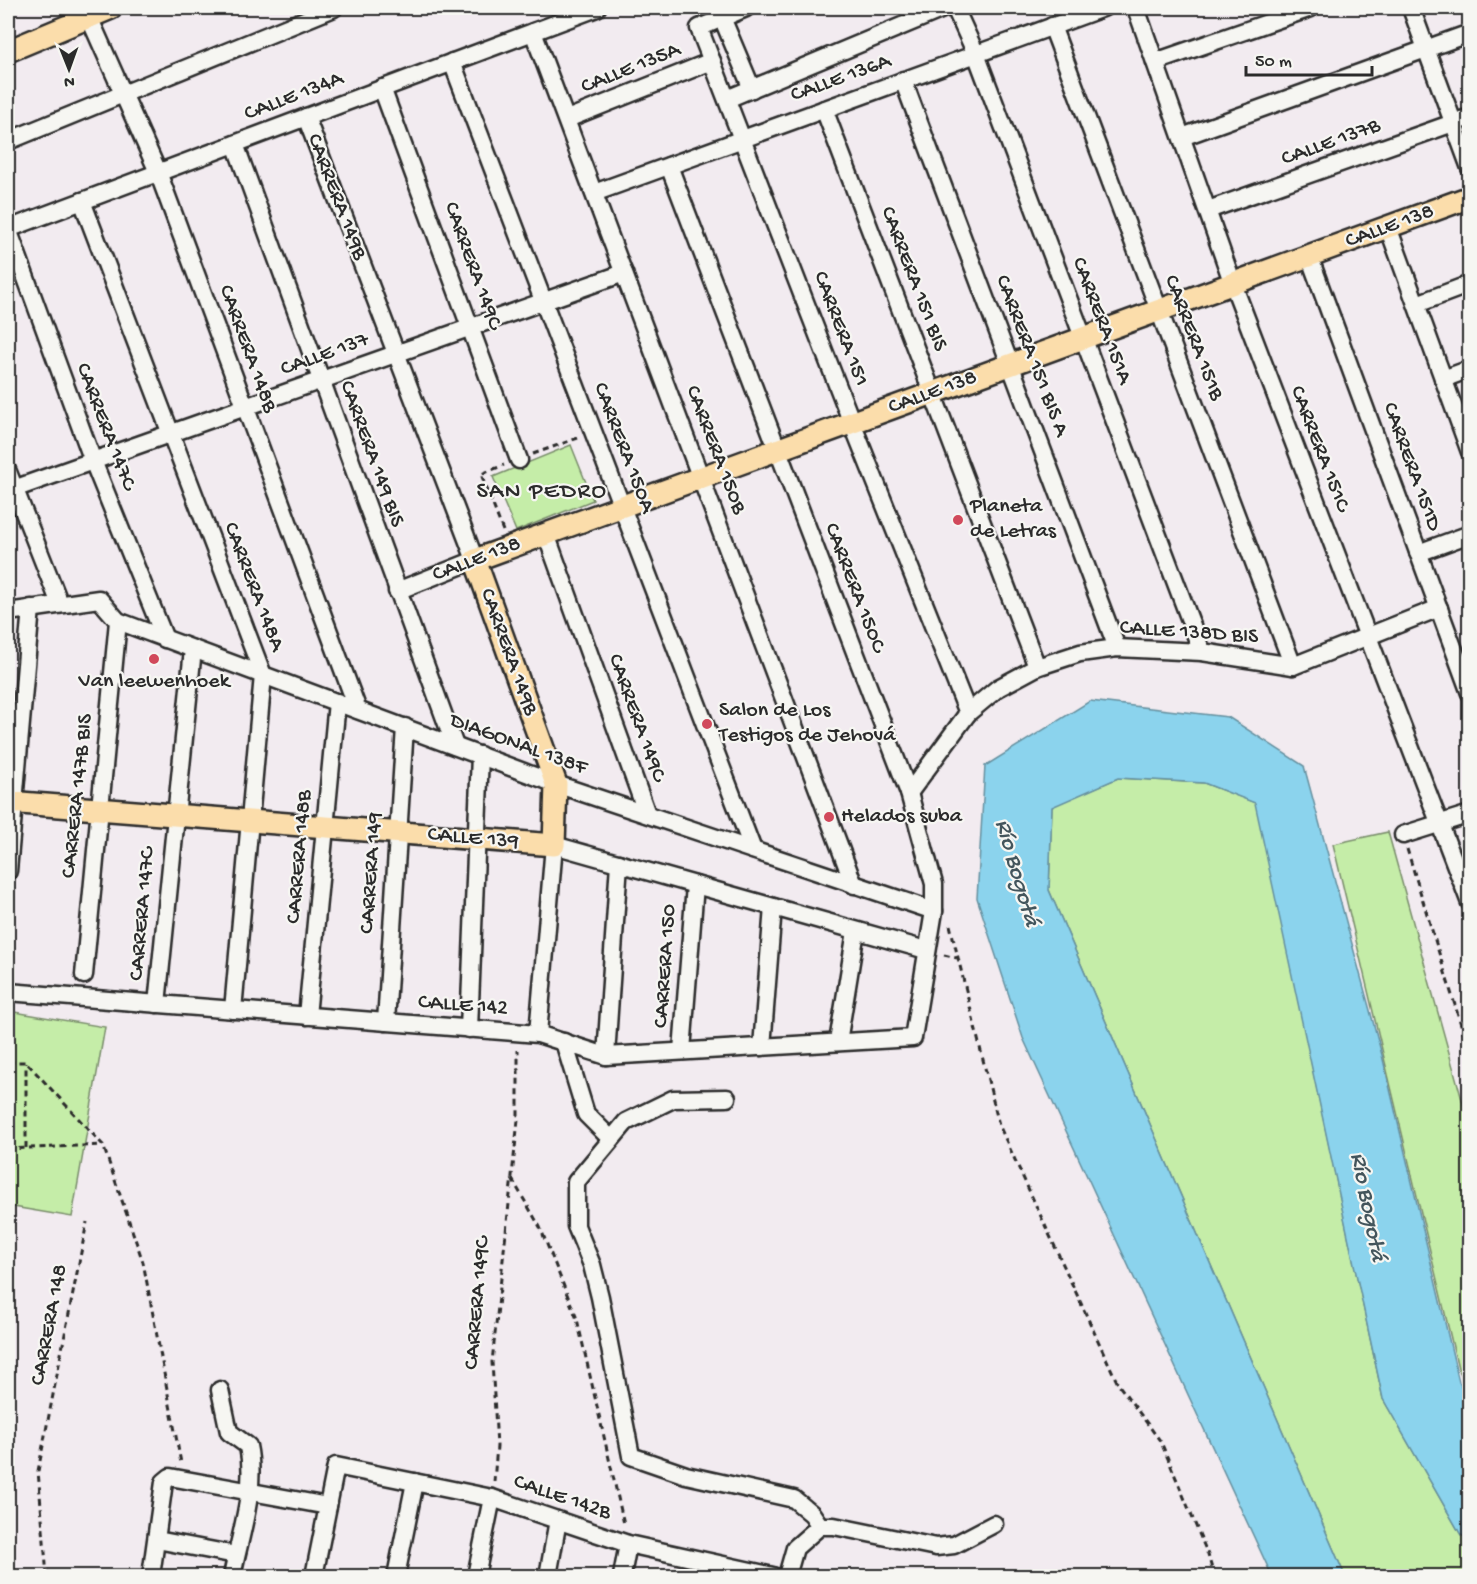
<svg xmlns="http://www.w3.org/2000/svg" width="1477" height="1584" font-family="'Gochi Hand',sans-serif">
<rect width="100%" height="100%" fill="#f2ebf0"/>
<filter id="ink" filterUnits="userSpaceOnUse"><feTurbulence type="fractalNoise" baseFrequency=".0167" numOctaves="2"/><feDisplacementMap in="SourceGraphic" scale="12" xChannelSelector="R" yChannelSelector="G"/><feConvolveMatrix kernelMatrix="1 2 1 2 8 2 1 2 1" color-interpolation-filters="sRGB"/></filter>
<g filter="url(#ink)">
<g fill="#c5eda8" stroke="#788c6a" stroke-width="1.5">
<path d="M571 445 593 500 516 531 493 477Z"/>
<path d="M1118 778 1204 783 1256 803 1383 1399 1461 1535 1469 1539V1576H1345L1049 890 1052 806Z"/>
<path d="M1388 832 1469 1125V1391L1458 1368 1333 844Z"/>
<path d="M8 1011 105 1027 72 1217 8 1206Z"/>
</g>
<path fill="#8bd3ed" stroke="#65909f" stroke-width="1.5" d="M1090 701 1228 717 1304 766 1382 1055 1459 1382 1469 1401V1539L1461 1535 1383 1399 1255 803 1204 783 1118 778 1052 807 1049 890 1345 1576H1272L1023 1038 977 898 985 766Z"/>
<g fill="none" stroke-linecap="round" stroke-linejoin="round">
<defs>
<g id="minor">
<path d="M85 8 158 172 358 710"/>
<path d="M718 8 752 89"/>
<path d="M746 8 699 28 852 423 968 713"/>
<path d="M955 8 976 54 1202 652"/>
<path d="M1136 8 1233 284 1470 903"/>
<path d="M1411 8 1470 168"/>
<path d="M1052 26 1293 666"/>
<path d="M533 32 854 885"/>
<path d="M452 62 753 850"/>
<path d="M1155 62 1311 8"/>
<path d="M903 80 1117 648"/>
<path d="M382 88 519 460"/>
<path d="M727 99 945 8"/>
<path d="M824 109 1037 667"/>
<path d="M306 117 475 560 397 591"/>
<path d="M567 119 712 61"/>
<path d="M1182 137 1470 33"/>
<path d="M8 141 334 8"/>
<path d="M235 144 455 746"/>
<path d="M594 193 1103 8"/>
<path d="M82 201 263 675 233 1010"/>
<path d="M1208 210 1470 117"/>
<path d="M1388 227 1470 452"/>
<path d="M8 229 597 8"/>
<path d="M8 229 93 461 165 639"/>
<path d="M1309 256 1470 693"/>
<path d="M1417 304 1470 284"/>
<path d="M1443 379 1470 369"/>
<path d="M8 472 60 604"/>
<path d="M8 491 624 273"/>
<path d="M546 534 647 814"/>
<path d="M1418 553 1470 534"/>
<path d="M8 612 99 599 118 621 556 784 934 911"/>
<path d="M909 793 968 713 998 688 1037 667 1080 653 1117 648 1202 652 1293 666 1439 608"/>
<path d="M1403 835 1470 814"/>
<path d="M8 871 31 608"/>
<path d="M84 975 118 621"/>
<path d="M8 992 538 1034 606 1056 913 1038 934 911V884L909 793 669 166"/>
<path d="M157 1004 193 649"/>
<path d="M307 1016 337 702"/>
<path d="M386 1022 405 727"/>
<path d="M469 1029 480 755"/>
<path d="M538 1034 554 845 926 950"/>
<path d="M564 1042 586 1114 610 1138"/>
<path d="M838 1042 856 931"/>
<path d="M762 1047 773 907"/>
<path d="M682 1051 695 885"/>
<path d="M606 1056 619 863"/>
<path d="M727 1098 673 1099 626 1122 576 1182V1226L592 1265 600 1297 631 1456 686 1475 794 1499 812 1514 820 1526"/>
<path d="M220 1390 229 1432 248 1446C257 1488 240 1535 232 1576"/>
<path d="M157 1540 236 1555"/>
<path d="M151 1576 164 1482 170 1477 328 1506"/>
<path d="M314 1576 336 1466 492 1498 628 1544 773 1576"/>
<path d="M396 1576 415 1482"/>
<path d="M476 1576 492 1498"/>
<path d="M548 1576 558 1520"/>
<path d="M622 1576 628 1544"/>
<path d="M787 1576 795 1548 820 1526H834L936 1547 954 1545 994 1524"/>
</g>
<g id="major">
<path d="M8 51 111 8"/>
<path d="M8 802 554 845 556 784 475 560 1470 197"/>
</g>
</defs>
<use href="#minor" stroke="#2b2b2b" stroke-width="21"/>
<use href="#major" stroke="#2b2b2b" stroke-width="26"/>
<g stroke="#2b2b2b" stroke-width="3" stroke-dasharray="6 4.5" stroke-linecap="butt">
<path d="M690 8 693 15"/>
<path d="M533 454 578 438"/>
<path d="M503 531 481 474 504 465"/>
<path d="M1407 849 1470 1054"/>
<path d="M950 925 999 1125 1118 1384 1161 1442 1208 1555 1214 1576"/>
<path d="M944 955 957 958"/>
<path d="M8 1062H26L103 1145 143 1262 181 1463"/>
<path d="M26 1148V1063"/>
<path d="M8 1149 103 1145"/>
<path d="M512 1179 540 1227 577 1319 624 1524"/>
<path d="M494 1482 497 1446 492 1362 518 1120V1050"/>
<path d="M47 1576 38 1471 87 1222"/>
</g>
<use href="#minor" stroke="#f6f6f2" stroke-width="16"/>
<use href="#major" stroke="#fbddab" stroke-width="21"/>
</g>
</g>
<g fill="#d1495b" stroke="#f6f6f2" stroke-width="2">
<circle cx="958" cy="520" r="6"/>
<circle cx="154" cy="659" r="6"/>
<circle cx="707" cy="724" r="6"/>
<circle cx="829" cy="817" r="6"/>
</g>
<g text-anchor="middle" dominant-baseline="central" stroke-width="4.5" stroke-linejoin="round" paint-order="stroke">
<g font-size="22" fill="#2b2b2b" stroke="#f6f6f2">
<text transform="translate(631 69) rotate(-22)">CALLE 135A</text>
<text transform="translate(841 79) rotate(-20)">CALLE 136A</text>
<text transform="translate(294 97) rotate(-21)">CALLE 134A</text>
<text transform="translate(1331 143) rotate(-20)">CALLE 137B</text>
<text transform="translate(336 197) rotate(69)">CARRERA 149B</text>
<text transform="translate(1390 227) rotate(-20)">CALLE 138</text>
<text transform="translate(472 266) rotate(70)">CARRERA 149C</text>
<text transform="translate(913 279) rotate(69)">CARRERA 151 BIS</text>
<text transform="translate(1101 321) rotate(69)">CARRERA 151A</text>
<text transform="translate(840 329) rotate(69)">CARRERA 151</text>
<text transform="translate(1193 338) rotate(69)">CARRERA 151B</text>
<text transform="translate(247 349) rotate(70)">CARRERA 148B</text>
<text transform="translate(325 355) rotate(-20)">CALLE 137</text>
<text transform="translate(1031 356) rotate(69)">CARRERA 151 BIS A</text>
<text transform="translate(933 393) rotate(-20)">CALLE 138</text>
<text transform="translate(105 427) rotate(69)">CARRERA 147C</text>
<text transform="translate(623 448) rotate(69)">CARRERA 150A</text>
<text transform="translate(1319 449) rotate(69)">CARRERA 151C</text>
<text transform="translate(715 450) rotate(69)">CARRERA 150B</text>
<text transform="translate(371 454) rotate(70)">CARRERA 149 BIS</text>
<text transform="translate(1411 467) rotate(70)">CARRERA 151D</text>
<text transform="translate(477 560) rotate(-21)">CALLE 138</text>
<text transform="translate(253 587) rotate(69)">CARRERA 148A</text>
<text transform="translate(854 588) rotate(69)">CARRERA 150C</text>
<text transform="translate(1189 633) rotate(4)">CALLE 138D BIS</text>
<text transform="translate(508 652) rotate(70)">CARRERA 149B</text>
<text transform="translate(636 718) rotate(70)">CARRERA 149C</text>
<text transform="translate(518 745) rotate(20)">DIAGONAL 138F</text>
<text transform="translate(78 796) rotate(-84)">CARRERA 147B BIS</text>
<text transform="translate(473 839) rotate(5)">CALLE 139</text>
<text transform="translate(300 857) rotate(-85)">CARRERA 148B</text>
<text transform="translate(372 873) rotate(-86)">CARRERA 149</text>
<text transform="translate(143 914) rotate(-85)">CARRERA 147C</text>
<text transform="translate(666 966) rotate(-86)">CARRERA 150</text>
<text transform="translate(463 1006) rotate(4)">CALLE 142</text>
<text transform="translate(478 1303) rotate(-85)">CARRERA 149C</text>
<text transform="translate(50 1325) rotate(-79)">CARRERA 148</text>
<text transform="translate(562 1498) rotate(19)">CALLE 142B</text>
</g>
<g font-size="22" fill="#2b2b2b" stroke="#f6f6f2" text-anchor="start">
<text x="970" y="507">Planeta<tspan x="970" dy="25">de Letras</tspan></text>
<text x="154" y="682" text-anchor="middle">Van leewenhoek</text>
<text x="719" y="711">Salon de Los<tspan x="719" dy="25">Testigos de Jehová</tspan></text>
<text x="841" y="817">Helados suba</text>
</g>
<g font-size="24" letter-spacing="1.5" fill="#2b2b2b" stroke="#f6f6f2">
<text x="542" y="492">SAN PEDRO</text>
</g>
<g font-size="24" font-style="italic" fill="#43555c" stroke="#f6f6f2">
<text transform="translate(1016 873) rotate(74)">Río Bogotá</text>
<text transform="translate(1367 1207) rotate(79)">Río Bogotá</text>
</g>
</g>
<rect width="1477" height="1584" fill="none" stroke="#f6f6f2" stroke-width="30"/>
<rect x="15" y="15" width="1447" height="1554" fill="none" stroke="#2b2b2b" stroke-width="2" filter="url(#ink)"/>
<g transform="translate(69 69) rotate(179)" stroke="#f6f6f2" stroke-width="4.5" paint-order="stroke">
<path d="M0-4.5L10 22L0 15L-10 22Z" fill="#2b2b2b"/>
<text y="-9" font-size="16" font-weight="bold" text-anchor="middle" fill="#2b2b2b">N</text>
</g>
<path d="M1246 66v9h126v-9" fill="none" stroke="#2b2b2b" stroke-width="3"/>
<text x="1255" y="66" font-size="18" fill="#2b2b2b" stroke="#f6f6f2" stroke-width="4.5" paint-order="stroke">50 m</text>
</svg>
